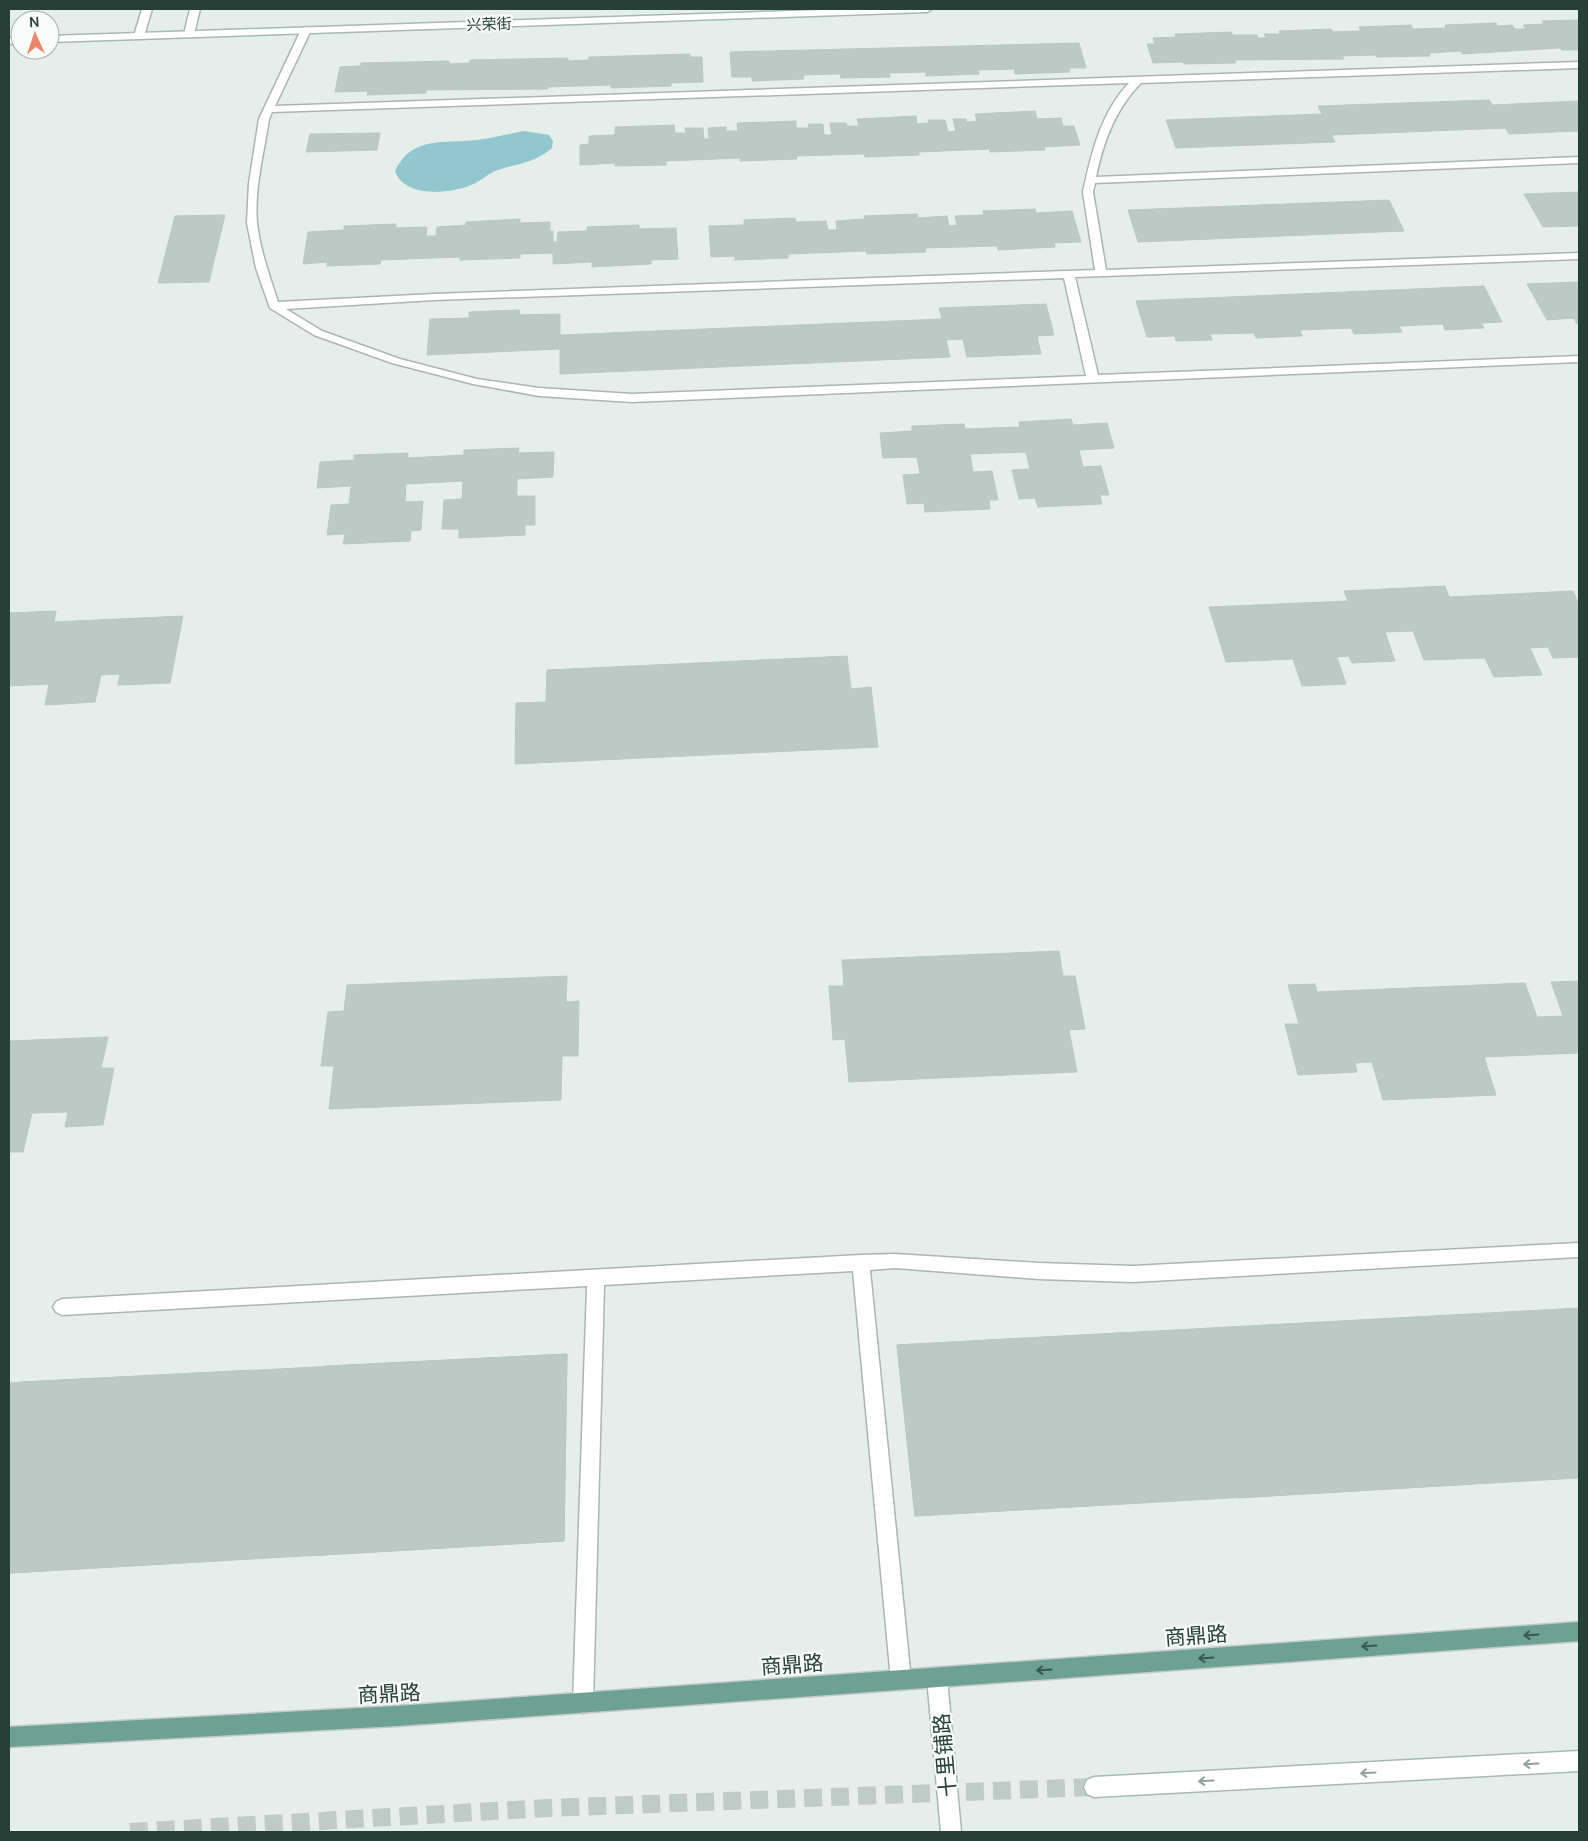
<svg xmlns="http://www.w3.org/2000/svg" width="1588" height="1841" font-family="Manrope,'Noto Sans SC',sans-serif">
<rect width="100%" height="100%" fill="#e6eeeb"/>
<path fill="#92c7d0" d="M524 131 549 135 553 141 552 148C536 163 515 164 495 171 486 175 480 182 471 185 450 194 404 198 395 171 412 135 444 144 477 140 493 138 508 134 524 131Z"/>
<g fill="#bcc9c4" stroke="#b9c8c1">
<path d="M1579 20V50H1562L1560 48 1462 54 1461 51 1429 53 1430 56 1377 57 1376 55 1342 56 1344 59 1234 60 1236 63 1184 64 1183 62 1153 63 1147 44H1155L1153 38 1176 37 1175 34 1231 32 1233 35H1257L1258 38H1266L1264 34H1280L1279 31 1331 29 1333 32 1361 31 1359 27 1411 25 1413 29 1446 28 1445 25 1496 23 1498 26 1512 25 1515 29H1526L1523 25 1544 24 1542 21Z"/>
<path d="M1079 43 1086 68H1069L1070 72 1015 74 1014 69 978 70 979 74 926 76V72L889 73 890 77 841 78 840 74 803 75 804 79 752 81V77H732L730 52Z"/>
<path d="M690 54V57H702L703 82 671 83V86L611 88V85L548 87V89L426 90V93L367 95 368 91 335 92 340 67 361 66V63L449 61V64L470 63V60L568 58V61L589 60V57Z"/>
<path d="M1489 100 1506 128 1332 135 1318 106Z"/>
<path d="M1579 101V131L1509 134 1492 105Z"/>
<path d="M1035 111 1037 119 1061 118 1063 126H1074L1080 145 1044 147 1045 150 990 152 989 149 919 152V155L865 157 864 154 796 156 797 159 740 161V158L666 161V165L615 166V163L580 165V145L589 144V136L615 135V127L674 125 675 133H686L685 128H703L704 139H709L708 128 726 127V131H738L737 123 796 121V128H809L808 124H823L824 135H832L830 123H846L847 126H859L857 119 916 116 917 124 929 123 928 120H945L948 132 956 131 953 119H966V122L977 121 975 114Z"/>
<path d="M1322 114 1335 142 1176 148 1166 120Z"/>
<path d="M380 133 377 150 306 152 310 134Z"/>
<path d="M1579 192V226L1543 227 1524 194Z"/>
<path d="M1389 200 1404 231 1138 242 1128 210Z"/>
<path d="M1035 209 1036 213 1072 211 1081 242 1054 243 1055 247 998 250 997 246 925 248 926 252 867 254 866 251 788 254V258L735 260V256L711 257 709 226 744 225V220L795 218 796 222 826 221 828 230H837L836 221 865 219 864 216 917 214 918 218 947 216 949 226 957 225 955 216 984 215 983 211Z"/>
<path d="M225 215 209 282 158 283 175 216Z"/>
<path d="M520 219V223L550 222V231H553V242H557L558 232 587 231V227L639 225V229L676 228 678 259 651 260V264L592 267V262L553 264V253L520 254V258L460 260V257L381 260 380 264 327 266V262L303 264 308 232 344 230V226L396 224V228L427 227 426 236H436L437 227 466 225V222Z"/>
<path d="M1579 282V324H1577L1574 318 1547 320 1527 284Z"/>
<path d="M1484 286 1502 322 1481 323 1484 328 1445 330 1443 324 1399 326 1402 332 1354 334 1351 328 1300 330 1302 336 1256 338 1254 333 1210 334 1212 340 1176 341 1175 336 1147 337 1136 301Z"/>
<path d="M1046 304 1054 335 1037 336 1041 354 967 357 963 339 946 340 950 357 560 374V349L427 355 430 319 469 318V312L519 310 520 315 560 314V335L942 319 939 308Z"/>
<path d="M1071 419 1073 425 1107 423 1114 448 1079 450 1083 467 1101 466 1109 495H1100L1102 504 1038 507 1035 498 1019 499 1012 470 1030 469 1026 452 970 454 973 472 992 471 998 500H989L990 509 925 512 924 503 907 504 903 475 920 474 917 457 883 458 880 433 912 431V426L964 424 965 429 1020 427 1019 422Z"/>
<path d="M519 448 518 453 554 452 553 477 517 479V496H535V525H525V535L459 538V529H442L444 500 462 499 463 481 406 484 405 502 423 501 421 530 411 531 410 541 343 544 345 534 327 535 331 505 349 504 351 486 317 488 320 462 354 460V455L408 453V458L464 455V450Z"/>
<path d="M1445 586 1449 597 1573 591 1579 605V657L1553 658 1548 647 1530 648 1542 675 1494 677 1485 658 1424 660 1413 631 1385 632 1395 661 1352 663 1349 656 1337 657 1346 684 1302 686 1293 659 1226 662 1209 607 1348 601 1344 591Z"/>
<path d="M56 611 54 622 183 616 170 683 118 685 120 674 101 675 95 702 45 705 49 684 9 686V613Z"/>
<path d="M847 656 851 689 871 687 878 747 515 764 516 703 546 702 547 670Z"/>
<path d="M1059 951 1063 976H1075L1085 1029 1069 1030 1077 1072 849 1082 845 1039 833 1040 829 986H844L842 960Z"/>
<path d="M567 976 566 1002 579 1001 578 1056H562L561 1100 329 1109 334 1066H321L328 1012 344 1011 347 985Z"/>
<path d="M1579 981V1053L1484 1057 1496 1095 1383 1100 1372 1062 1355 1063 1357 1072 1298 1075 1285 1024H1299L1288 985 1315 984 1317 992 1525 983 1537 1017 1563 1016 1551 982Z"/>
<path d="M108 1037 101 1068H114L103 1125 65 1127 68 1112 32 1113 23 1152H9V1041Z"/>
<path d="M1579 1308V1478L915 1516 897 1345Z"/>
<path d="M1425 1317 1474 1484 1238 1498 1226 1439 1141 1444 1151 1502 915 1516 897 1345 1121 1333 1127 1369 1210 1364 1203 1329Z"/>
<path d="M567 1354 564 1541 307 1556 313 1493 239 1497 230 1560 9 1573V1436L20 1382 254 1370 249 1413 321 1409 325 1366Z"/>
<path d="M567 1354 564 1541 9 1573V1383Z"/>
</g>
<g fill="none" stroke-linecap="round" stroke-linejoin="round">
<path stroke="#c0cbc7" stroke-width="18" stroke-dasharray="18 9" stroke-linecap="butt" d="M130 1832 547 1808 1094 1787"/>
<defs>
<g id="lane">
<path d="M142 9H152L144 36 139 39 134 36Z"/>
<path d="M190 9H200L194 34 189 37 184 34Z"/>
<path d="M306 27 311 30 275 106 1579 62V68L1141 83C1116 108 1103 142 1096 177L1579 157V163L1095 183 1093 192 1106 270 1579 253V259L1075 277 1098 375 1579 356V362L632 402 539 396 473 384 392 363 314 335 270 308 256 268 247 223 249 183 259 119 301 30ZM1129 83C1101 112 1091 154 1083 192L1095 270 434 294 278 302C270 277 260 250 257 223 254 189 264 153 269 119L272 112ZM1064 278 1086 376 632 394 539 388 477 379 400 359 322 331 286 309 434 300Z"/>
<path d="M1579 1243V1257L1133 1282 1039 1279 895 1268 870 1270 911 1680 908 1687 901 1690 894 1687 891 1680 853 1271 604 1285 593 1703 590 1710 583 1713 576 1710 573 1703 587 1286 62 1315 56 1312 53 1307 56 1302 62 1299 861 1255 895 1254 1039 1263 1133 1266Z"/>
</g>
<g id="secondary">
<path d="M852 9H932L927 12 50 42V36Z"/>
<path d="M20 37V43L9 44V38Z"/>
<path d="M937 1668 944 1671 947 1678 961 1832H941L927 1678 930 1671Z"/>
<path d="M1579 1751V1771L1094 1797 1087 1794 1084 1787 1087 1780 1094 1777Z"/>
</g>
<path id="primary" d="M1579 1622V1641L397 1726 9 1747V1727L397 1706Z"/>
</defs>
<use href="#lane" stroke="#a9b6b2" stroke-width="3"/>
<use href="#secondary" stroke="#a5bab2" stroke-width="3"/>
<use href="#primary" stroke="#c2cac7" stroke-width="3"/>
<use href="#lane" fill="#fff" fill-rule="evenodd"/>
<use href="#secondary" fill="#fff" fill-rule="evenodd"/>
<use href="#primary" fill="#6da193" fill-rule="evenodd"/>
</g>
<defs><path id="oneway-shaft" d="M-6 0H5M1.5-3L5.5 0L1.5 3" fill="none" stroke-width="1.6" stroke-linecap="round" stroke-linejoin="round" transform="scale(1.25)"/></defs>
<g stroke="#38584f">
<use href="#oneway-shaft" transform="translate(1531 1635) rotate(176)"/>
<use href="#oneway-shaft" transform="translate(1369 1646) rotate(176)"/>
<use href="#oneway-shaft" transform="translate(1206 1658) rotate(176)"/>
<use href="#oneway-shaft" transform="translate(1044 1670) rotate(176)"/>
</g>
<g stroke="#92a09c">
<use href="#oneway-shaft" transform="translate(1531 1764) rotate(177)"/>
<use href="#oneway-shaft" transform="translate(1368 1773) rotate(177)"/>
<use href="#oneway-shaft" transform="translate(1206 1781) rotate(177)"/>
</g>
<g text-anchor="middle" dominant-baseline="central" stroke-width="4.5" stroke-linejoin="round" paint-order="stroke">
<g font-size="15" fill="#264038" stroke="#f7fbf9">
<text transform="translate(489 24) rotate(-2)">兴荣街</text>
</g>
<g font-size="21" fill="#264038" stroke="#f7fbf9">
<text transform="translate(1196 1635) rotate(-4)">商鼎路</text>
<text transform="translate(792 1664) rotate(-4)">商鼎路</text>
<text transform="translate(389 1693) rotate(-3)">商鼎路</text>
<text transform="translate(944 1755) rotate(-95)">十里铺路</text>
</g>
</g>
<rect width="1588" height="1841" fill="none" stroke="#264038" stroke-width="20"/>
<g transform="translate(35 35) rotate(357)"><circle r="24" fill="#f7fbf9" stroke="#a3b0ac"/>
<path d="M0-4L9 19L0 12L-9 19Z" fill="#eb8668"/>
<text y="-8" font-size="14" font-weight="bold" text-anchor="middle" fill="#264038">N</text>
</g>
</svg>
